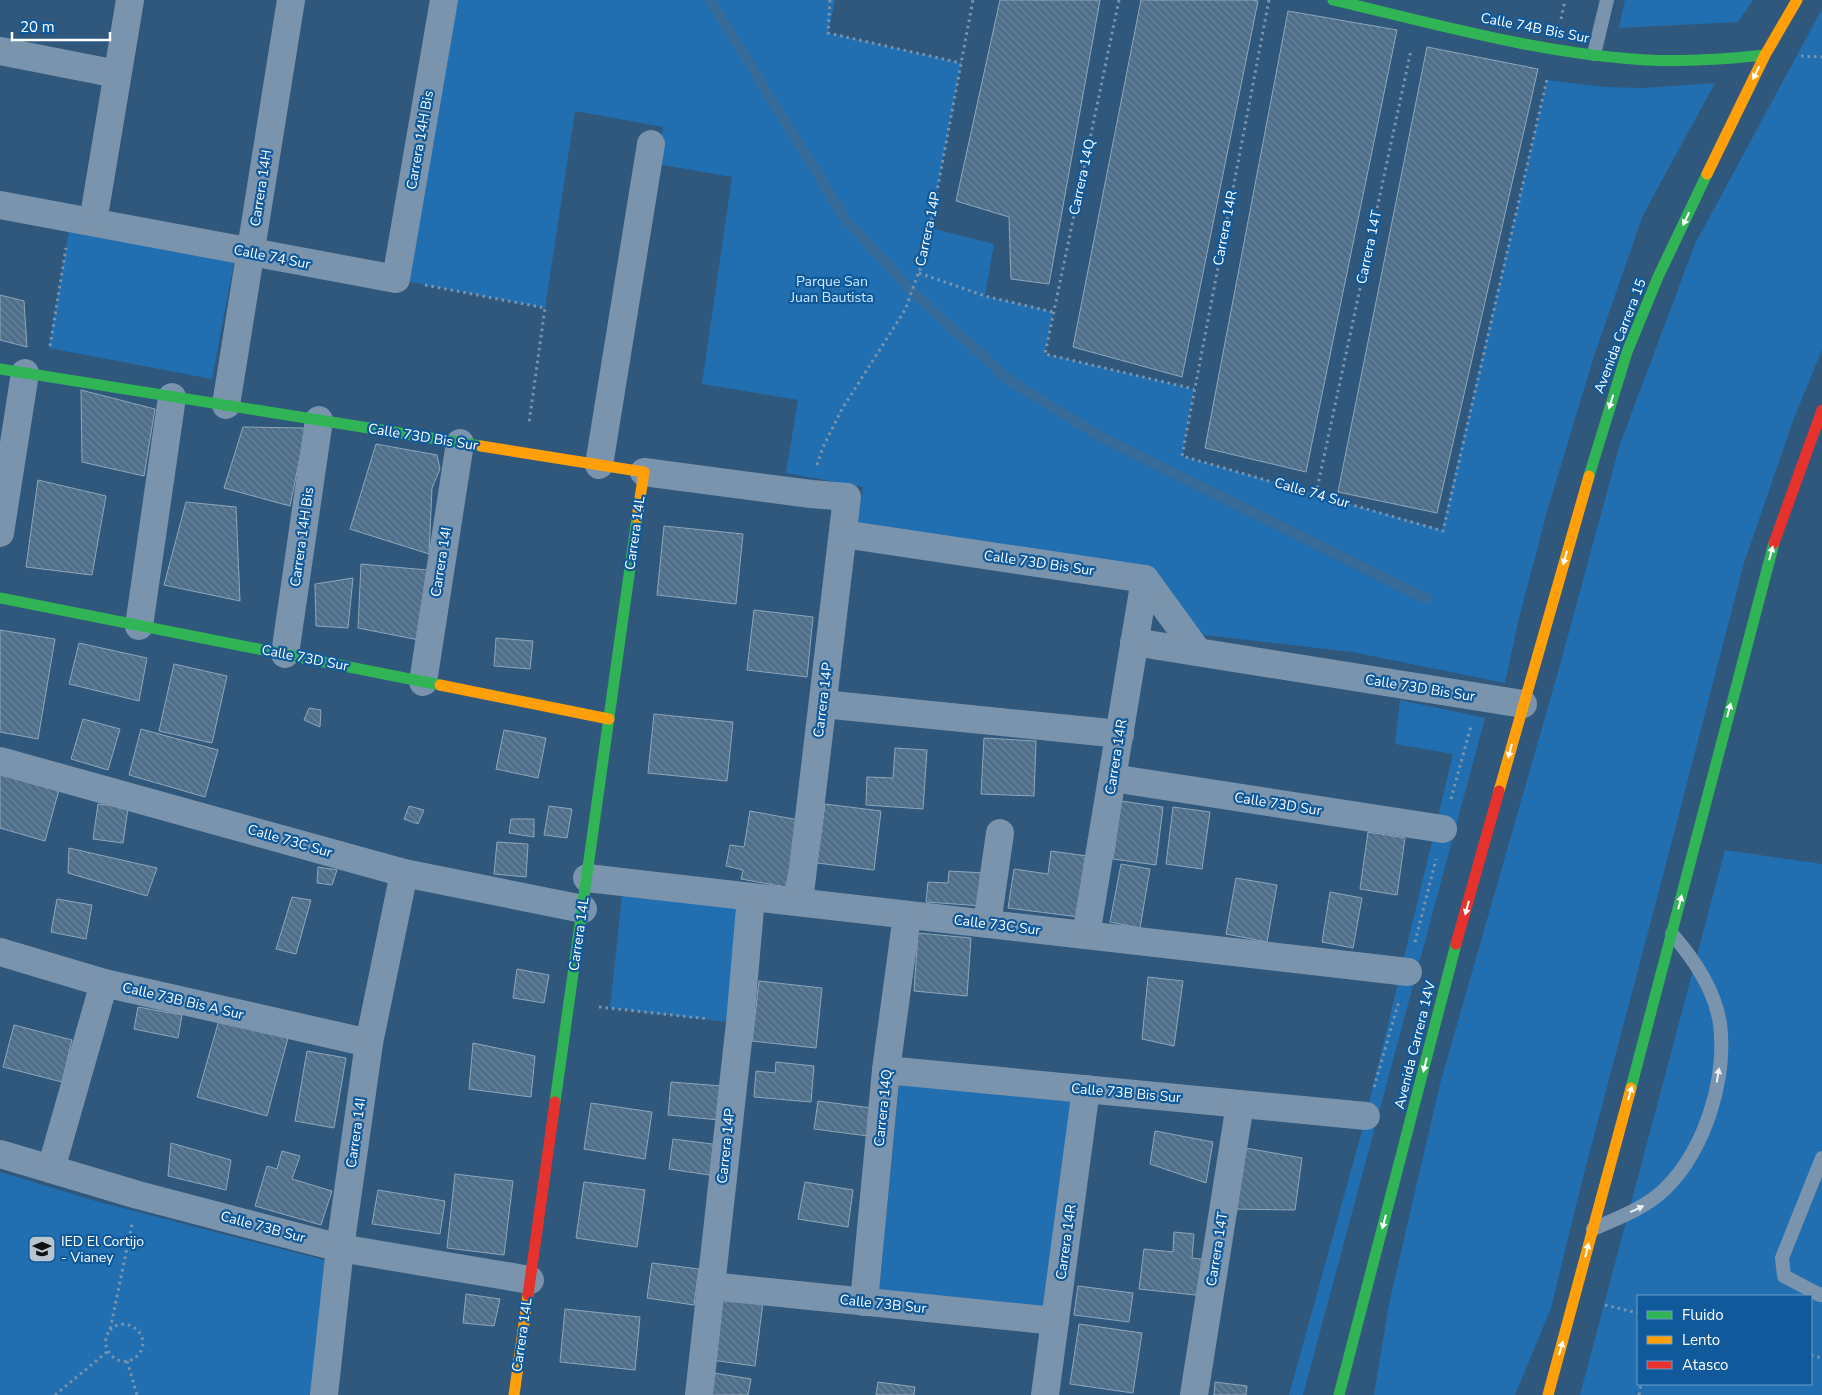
<svg xmlns="http://www.w3.org/2000/svg" width="1822" height="1395" font-family="'Nunito Sans',sans-serif">
<defs>
<pattern id="building-back-hatch" width="6" height="6" patternUnits="userSpaceOnUse" patternTransform="scale(1.25)"><rect width="6" height="6" fill="#4e6e8a"/><path d="M-1 5l2 2M0 0l6 6M5-1l2 2" fill="none" stroke="#69849c"/></pattern>
</defs>
<rect width="100%" height="100%" fill="#30587c"/>
<g fill="#216fb0" fill-rule="evenodd">
<path d="M444 0H835L828 33 961 63 930 228 994 244 985 296 1053 312 1045 354 1194 389 1182 456 1442 530 1547 80 1604 87 1643 88 1715 83 1643 215 1594 356 1548 508 1519 618 1505 683 1352 652 1195 634 1140 570 857 528 863 487 786 473 798 400 702 384 732 177 657 164 663 127 575 111 545 308 396 279Z"/>
<path d="M1625 0H1753L1738 22 1619 28Z"/>
<path d="M1822 9V350L1794 418 1744 563 1665 868 1582 1181 1551 1308 1515 1395H1374L1389 1304 1440 1084 1560 665 1620 444 1695 244Z"/>
<path d="M69 231 234 262 212 379 49 348Z"/>
<path d="M1400 700 1485 718 1303 1395H1289L1366 1116 1453 754 1395 744Z"/>
<path d="M1725 850 1822 864V1395H1580ZM1638 1296H1811V1384H1638Z"/>
<path d="M623 887 740 903 727 1022 610 1008Z"/>
<path d="M899 1083 1071 1100 1051 1308 879 1291Z"/>
<path d="M0 1172 99 1202 332 1262 313 1395H0Z"/>
</g>
<g fill="none" stroke-linecap="round" stroke-linejoin="round">
<path stroke="#376b99" stroke-width="10" d="M710 0 846 220 916 295 1010 381 1098 435 1427 599"/>
</g>
<g fill="url(#building-back-hatch)" stroke="#8fa6bb">
<path d="M1000 0H1100L1049 284 1011 279 1009 217 956 201Z"/>
<path d="M1141 0H1253L1258 1 1182 377 1073 347Z"/>
<path d="M1288 11 1397 30 1306 472 1205 448Z"/>
<path d="M1427 47 1538 69 1437 513 1338 492Z"/>
<path d="M0 295 24 301 27 347 0 340Z"/>
<path d="M81 390 155 409 144 476 82 462Z"/>
<path d="M243 427 306 428 290 506 224 488Z"/>
<path d="M376 444 437 455 440 469 432 488 429 554 350 529Z"/>
<path d="M38 480 106 496 92 575 26 567Z"/>
<path d="M186 502 236 507 240 601 164 585Z"/>
<path d="M664 526 743 534 736 604 657 595Z"/>
<path d="M361 564 427 570 419 640 358 628Z"/>
<path d="M353 578 348 628 316 626 315 584Z"/>
<path d="M754 610 813 617 807 677 747 670Z"/>
<path d="M0 630 55 639 38 739 0 732Z"/>
<path d="M496 638 533 641 530 669 494 666Z"/>
<path d="M79 643 147 658 139 701 69 684Z"/>
<path d="M174 664 227 676 212 743 159 731Z"/>
<path d="M309 708 321 710 320 727 304 720Z"/>
<path d="M654 714 733 722 727 781 648 773Z"/>
<path d="M83 719 120 729 108 770 71 759Z"/>
<path d="M141 729 218 750 205 797 129 775Z"/>
<path d="M504 730 546 738 538 778 496 769Z"/>
<path d="M984 738 1036 741 1034 796 981 794Z"/>
<path d="M895 748 927 750 923 809 866 805 867 777 893 778Z"/>
<path d="M0 769 60 786 45 841 0 828Z"/>
<path d="M1121 801 1163 807 1156 865 1113 859Z"/>
<path d="M98 804 128 808 123 843 93 839Z"/>
<path d="M825 804 881 811 874 870 817 863Z"/>
<path d="M409 806 424 810 418 824 404 819Z"/>
<path d="M549 806 572 809 567 838 544 835Z"/>
<path d="M1173 807 1210 812 1202 869 1166 864Z"/>
<path d="M750 811 799 820 786 887 741 879 743 870 726 866 730 845 744 847Z"/>
<path d="M511 819H534V837L509 833Z"/>
<path d="M1368 832 1405 838 1397 895 1360 889Z"/>
<path d="M497 842 528 844 526 877 494 874Z"/>
<path d="M69 848 157 868 147 896 68 873Z"/>
<path d="M1051 851 1087 856 1079 917 1008 908 1014 869 1048 874Z"/>
<path d="M1121 864 1150 869 1140 928 1110 922Z"/>
<path d="M318 867 337 870 332 885 317 883Z"/>
<path d="M949 871 985 873 983 906 926 902 928 882 948 883Z"/>
<path d="M1236 878 1277 885 1267 942 1226 934Z"/>
<path d="M1330 892 1362 898 1353 948 1322 942Z"/>
<path d="M292 897 311 900 296 954 276 949Z"/>
<path d="M57 899 92 905 86 939 51 932Z"/>
<path d="M918 933 971 938 967 996 914 991Z"/>
<path d="M517 969 549 975 544 1003 513 998Z"/>
<path d="M1148 977 1183 981 1174 1046 1142 1039Z"/>
<path d="M759 981 822 988 816 1048 752 1041Z"/>
<path d="M138 1007 182 1015 178 1038 134 1029Z"/>
<path d="M219 1020 288 1038 267 1116 197 1097Z"/>
<path d="M14 1025 72 1040 62 1082 3 1067Z"/>
<path d="M473 1043 535 1056 531 1097 469 1089Z"/>
<path d="M307 1051 346 1058 334 1128 295 1121Z"/>
<path d="M776 1062 814 1066 811 1102 754 1097 756 1071 775 1073Z"/>
<path d="M671 1082 722 1086 719 1120 668 1115Z"/>
<path d="M818 1101 872 1108 868 1136 814 1129Z"/>
<path d="M591 1103 652 1112 645 1159 584 1149Z"/>
<path d="M1155 1131 1213 1142 1206 1183 1150 1164Z"/>
<path d="M673 1139 720 1145 716 1176 669 1169Z"/>
<path d="M171 1143 231 1160 226 1190 168 1176Z"/>
<path d="M1240 1147 1302 1158 1295 1210 1231 1209Z"/>
<path d="M282 1151 300 1156 292 1179 332 1191 321 1225 255 1206 267 1166 277 1169Z"/>
<path d="M455 1174 513 1181 504 1255 447 1248Z"/>
<path d="M584 1182 645 1190 637 1247 576 1238Z"/>
<path d="M805 1182 853 1190 848 1227 798 1219Z"/>
<path d="M378 1190 445 1201 440 1234 372 1224Z"/>
<path d="M1174 1232 1194 1234 1192 1258 1208 1260 1205 1296 1139 1289 1144 1249 1173 1252Z"/>
<path d="M652 1263 699 1269 694 1305 647 1298Z"/>
<path d="M1078 1286 1133 1293 1129 1322 1074 1315Z"/>
<path d="M466 1294 500 1299 494 1326 463 1323Z"/>
<path d="M719 1296 763 1302 755 1366 711 1360Z"/>
<path d="M565 1309 640 1317 635 1370 560 1362Z"/>
<path d="M1079 1324 1142 1333 1133 1393 1070 1384Z"/>
<path d="M714 1373 751 1379 748 1395H710Z"/>
<path d="M878 1382 915 1387 914 1395H876Z"/>
<path d="M1215 1382 1247 1386 1246 1395H1214Z"/>
</g>
<g fill="none" stroke-linecap="round" stroke-linejoin="round">
<g stroke="#7b94ad" stroke-width="3" stroke-dasharray="2.5 4" stroke-linecap="butt">
<path d="M830 0 828 33 961 63"/>
<path d="M1119 0 1045 354 1194 389"/>
<path d="M1269 0 1182 456 1443 531 1547 79"/>
<path d="M1561 19 1565 0"/>
<path d="M1801 56 1822 57"/>
<path d="M919 273 985 296 1053 312"/>
<path d="M425 285 545 308 529 423"/>
<path d="M50 346 66 248"/>
<path d="M817 465 823 447 842 409 905 310 925 255 973 0"/>
<path d="M1316 494 1411 50"/>
<path d="M1451 799 1471 726"/>
<path d="M1415 942 1436 859"/>
<path d="M599 1007 709 1019"/>
<path d="M1374 1087 1399 1001"/>
<path d="M1605 1305 1638 1313"/>
<path d="M110 1330C127 1313 154 1337 138 1355 122 1373 95 1349 110 1330L132 1224"/>
<path d="M1811 1355 1822 1358"/>
<path d="M127 1361 137 1395"/>
<path d="M55 1395 108 1351"/>
<path d="M1639 1395 1641 1384"/>
</g>
<g stroke="#7b94ad" stroke-width="14">
<path d="M1594 54 1607 0"/>
<path d="M1822 1158 1782 1258 1784 1276 1820 1295 1822 1294"/>
<path d="M1593 1229C1618 1218 1646 1208 1666 1188 1705 1149 1727 1079 1720 1024 1715 990 1694 959 1672 934"/>
</g>
<g stroke="#7b94ad" stroke-width="28">
<path d="M0 51 117 74"/>
<path d="M0 205 396 279 444 0"/>
<path d="M93 222 130 0"/>
<path d="M226 405 291 0"/>
<path d="M599 465 651 144"/>
<path d="M644 472 811 494 847 497 799 902"/>
<path d="M0 533 25 373"/>
<path d="M843 534 1145 579 1198 652"/>
<path d="M139 626 172 397"/>
<path d="M1134 642 1523 704"/>
<path d="M285 654 319 420"/>
<path d="M423 682 460 443"/>
<path d="M823 704 1120 734"/>
<path d="M0 761 404 873 583 909"/>
<path d="M1112 778 1443 829"/>
<path d="M587 878 1408 972"/>
<path d="M987 924 1000 833"/>
<path d="M1086 935 1145 579"/>
<path d="M0 952 104 983 369 1043"/>
<path d="M886 1070 1366 1116"/>
<path d="M0 1154 138 1195 340 1248 530 1280"/>
<path d="M51 1169 104 983"/>
<path d="M710 1286 1055 1321"/>
<path d="M864 1302 886 1070 907 915"/>
<path d="M324 1395 340 1248 369 1043 404 873"/>
<path d="M699 1395 740 1023 751 897"/>
<path d="M1045 1395 1086 1089"/>
<path d="M1194 1395 1240 1104"/>
</g>
<g stroke="#30b455" stroke-width="11">
<path d="M1333 0C1436 24 1541 54 1647 60 1686 62 1726 59 1765 55"/>
<path d="M0 369 481 446"/>
<path d="M1589 476 1627 352 1658 277 1707 174"/>
<path d="M0 598 440 685"/>
<path d="M1631 1088 1774 543"/>
<path d="M555 1102 637 518"/>
<path d="M1339 1395 1456 944"/>
</g>
<g stroke="#ff9f0a" stroke-width="11">
<path d="M1707 174 1765 55 1797 0"/>
<path d="M481 446 644 472 637 518"/>
<path d="M440 685 609 719"/>
<path d="M1499 791 1589 476"/>
<path d="M514 1395 528 1295"/>
<path d="M1548 1395 1631 1088"/>
</g>
<g stroke="#e5322d" stroke-width="11">
<path d="M1774 543 1822 410"/>
<path d="M1456 944 1499 791"/>
<path d="M528 1295 555 1102"/>
</g>
</g>
<defs><path id="oneway-solid" d="M-6-.8H1V-3.2L6.5 0L1 3.2V.8H-6Z" transform="scale(1.25)"/></defs>
<g fill="#fff">
<use href="#oneway-solid" transform="translate(1756 73) rotate(116)"/>
<use href="#oneway-solid" transform="translate(1686 219) rotate(115)"/>
<use href="#oneway-solid" transform="translate(1611 402) rotate(107)"/>
<use href="#oneway-solid" transform="translate(1771 553) rotate(-75)"/>
<use href="#oneway-solid" transform="translate(1565 558) rotate(106)"/>
<use href="#oneway-solid" transform="translate(1729 710) rotate(-75)"/>
<use href="#oneway-solid" transform="translate(1510 751) rotate(105)"/>
<use href="#oneway-solid" transform="translate(1680 902) rotate(-76)"/>
<use href="#oneway-solid" transform="translate(1467 908) rotate(105)"/>
<use href="#oneway-solid" transform="translate(1425 1065) rotate(104)"/>
<use href="#oneway-solid" transform="translate(1630 1093) rotate(-74)"/>
<use href="#oneway-solid" transform="translate(1384 1222) rotate(105)"/>
<use href="#oneway-solid" transform="translate(1587 1250) rotate(-76)"/>
<use href="#oneway-solid" transform="translate(1561 1348) rotate(-74)"/>
</g>
<g fill="#ebeff3">
<use href="#oneway-solid" transform="translate(1718 1075) rotate(-80)"/>
<use href="#oneway-solid" transform="translate(1637 1209) rotate(-25)"/>
</g>
<defs>
<symbol id="school-square" viewBox="-11 -11 22 22"><rect x="-9" y="-9" width="18" height="18" rx="4" fill="#b7c5d1" stroke="#105a9b"/><path d="M0-5L7-2L0 1L-7-2ZM-4 1L0 2.5L4 1V4Q0 6-4 4Z" fill="#111"/></symbol>
</defs>
<g fill-rule="evenodd">
<use href="#school-square" x="26" y="1233" width="32" height="32"/>
</g>
<g text-anchor="middle" dominant-baseline="central" stroke-width="4.5" stroke-linejoin="round" paint-order="stroke">
<g font-size="14" fill="#fff" stroke="#105a9b">
<text transform="translate(1535 28) rotate(11)">Calle 74B Bis Sur</text>
<text transform="translate(420 140) rotate(-80)">Carrera 14H Bis</text>
<text transform="translate(1082 177) rotate(-78)">Carrera 14Q</text>
<text transform="translate(261 188) rotate(-81)">Carrera 14H</text>
<text transform="translate(1225 228) rotate(-79)">Carrera 14R</text>
<text transform="translate(928 229) rotate(-78)">Carrera 14P</text>
<text transform="translate(1369 247) rotate(-78)">Carrera 14T</text>
<text transform="translate(272 257) rotate(11)">Calle 74 Sur</text>
<text transform="translate(1620 336) rotate(-69)">Avenida Carrera 15</text>
<text transform="translate(423 437) rotate(9)">Calle 73D Bis Sur</text>
<text transform="translate(1312 493) rotate(16)">Calle 74 Sur</text>
<text transform="translate(635 533) rotate(-82)">Carrera 14L</text>
<text transform="translate(302 537) rotate(-82)">Carrera 14H Bis</text>
<text transform="translate(441 562) rotate(-81)">Carrera 14I</text>
<text transform="translate(1039 563) rotate(8)">Calle 73D Bis Sur</text>
<text transform="translate(305 658) rotate(11)">Calle 73D Sur</text>
<text transform="translate(1420 688) rotate(9)">Calle 73D Bis Sur</text>
<text transform="translate(823 700) rotate(-83)">Carrera 14P</text>
<text transform="translate(1116 757) rotate(-81)">Carrera 14R</text>
<text transform="translate(1278 804) rotate(9)">Calle 73D Sur</text>
<text transform="translate(290 841) rotate(16)">Calle 73C Sur</text>
<text transform="translate(997 925) rotate(7)">Calle 73C Sur</text>
<text transform="translate(579 934) rotate(-82)">Carrera 14L</text>
<text transform="translate(183 1001) rotate(13)">Calle 73B Bis A Sur</text>
<text transform="translate(1415 1045) rotate(-76)">Avenida Carrera 14V</text>
<text transform="translate(1126 1093) rotate(5)">Calle 73B Bis Sur</text>
<text transform="translate(883 1108) rotate(-84)">Carrera 14Q</text>
<text transform="translate(356 1133) rotate(-82)">Carrera 14I</text>
<text transform="translate(726 1146) rotate(-84)">Carrera 14P</text>
<text transform="translate(263 1227) rotate(15)">Calle 73B Sur</text>
<text transform="translate(1066 1242) rotate(-82)">Carrera 14R</text>
<text transform="translate(1217 1249) rotate(-81)">Carrera 14T</text>
<text transform="translate(883 1304) rotate(6)">Calle 73B Sur</text>
<text transform="translate(522 1335) rotate(-82)">Carrera 14L</text>
</g>
<g font-size="14" fill="#cce8fe" stroke="#105a9b">
<text x="832" y="281">Parque San<tspan x="832" dy="16">Juan Bautista</tspan></text>
</g>
<g font-size="14" fill="#fff" stroke="#105a9b" text-anchor="start">
<text x="61" y="1241">IED El Cortijo<tspan x="61" dy="16">- Vianey</tspan></text>
</g>
</g>
<rect x="1637" y="1295" width="175" height="90" fill="#105a9b" stroke="#709cc3"/>
<rect x="1647" y="1311" width="25" height="8" fill="#30b455" stroke="#709cc3"/>
<text x="1682" y="1320" font-size="15" fill="#ffffff">Fluido</text>
<rect x="1647" y="1336" width="25" height="8" fill="#ff9f0a" stroke="#709cc3"/>
<text x="1682" y="1345" font-size="15" fill="#ffffff">Lento</text>
<rect x="1647" y="1361" width="25" height="8" fill="#e5322d" stroke="#709cc3"/>
<text x="1682" y="1370" font-size="15" fill="#ffffff">Atasco</text>
<path d="M12 32v8h98v-8" fill="none" stroke="#ffffff" stroke-width="2.5"/>
<text x="20" y="32" font-size="15" fill="#ffffff" stroke="#105a9b" stroke-width="4" paint-order="stroke">20 m</text>
</svg>
